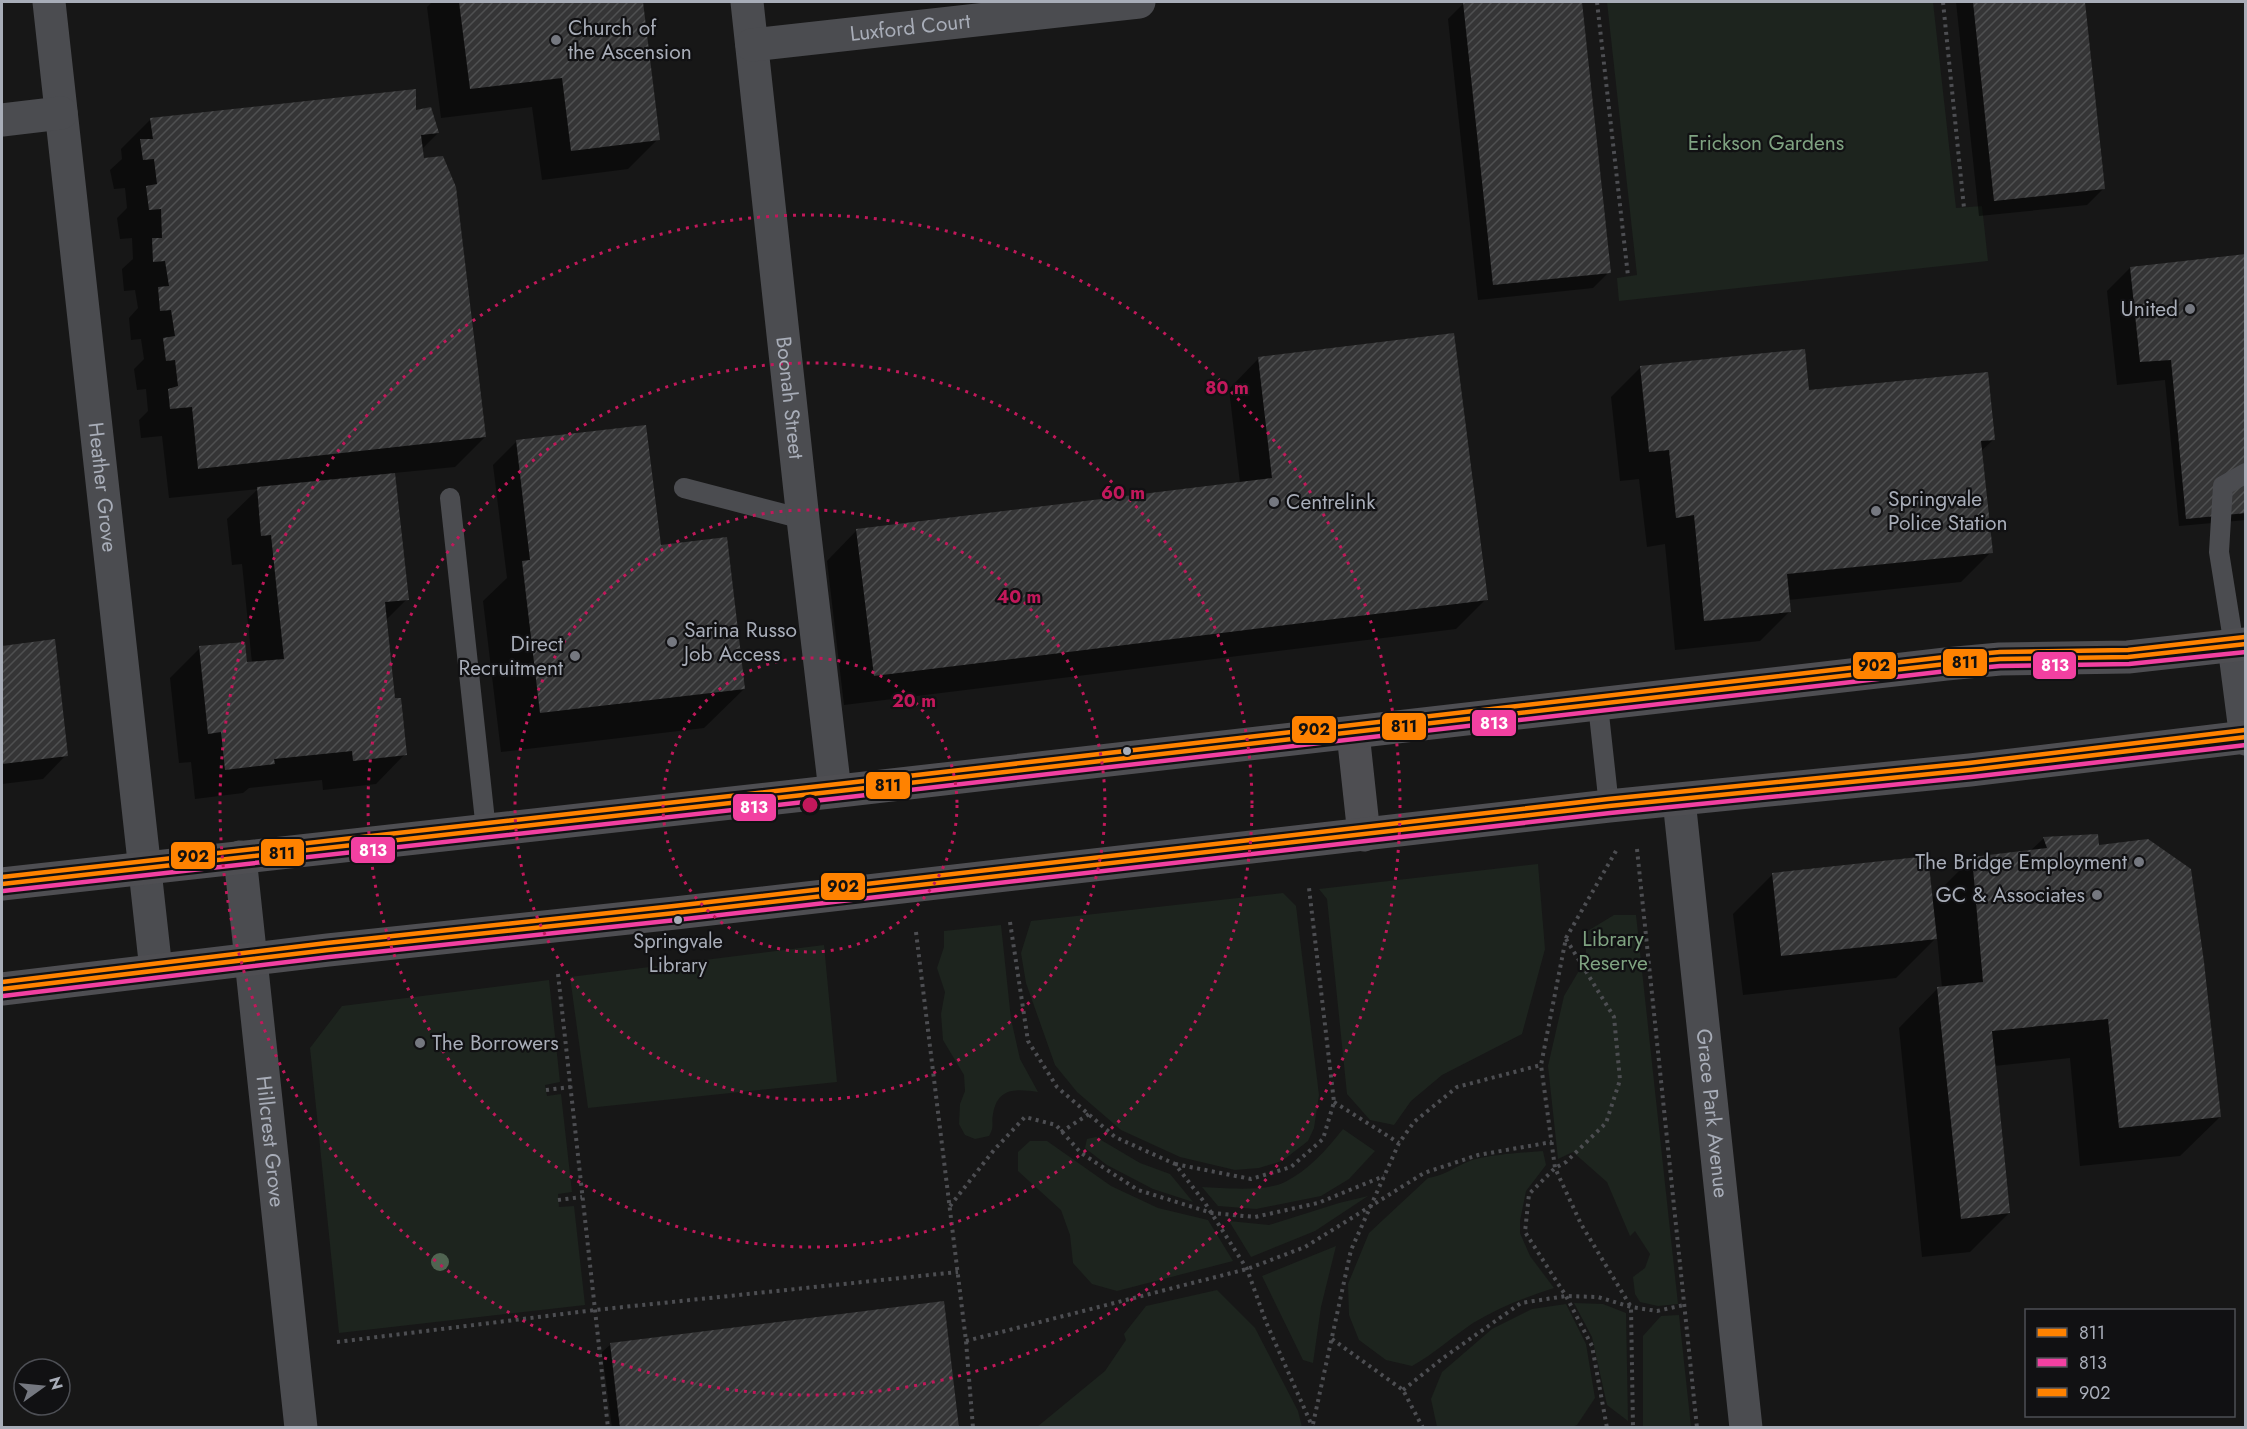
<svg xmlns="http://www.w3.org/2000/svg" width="2247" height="1429" font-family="Jost,sans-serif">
<defs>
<pattern id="building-hatch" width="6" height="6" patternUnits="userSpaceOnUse" patternTransform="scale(1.5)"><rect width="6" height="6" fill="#353536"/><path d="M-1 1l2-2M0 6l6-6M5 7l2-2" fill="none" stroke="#4f5051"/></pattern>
</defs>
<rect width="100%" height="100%" fill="#171717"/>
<g fill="#1d241e">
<path d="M1607 2H1933L1956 208 1982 206 1988 261 1619 301 1617 278 1637 275Z"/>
<path d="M1538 864 1545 949 1522 1034 1442 1075 1411 1101 1394 1125 1370 1120 1347 1094 1327 899 1319 889Z"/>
<path d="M1283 893 1296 906 1319 1095 1314 1128 1308 1141 1282 1161 1259 1168 1235 1170 1180 1157 1121 1130 1077 1092 1055 1065 1026 983 1021 953 1031 921Z"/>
<path d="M1614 915H1636L1678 1304 1658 1306 1640 1302 1635 1294 1633 1277 1645 1268 1650 1254 1635 1231 1630 1236 1607 1182 1573 1152 1558 1159 1548 1066 1564 996 1586 959V932Z"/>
<path d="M1001 925 1011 1019 1020 1059 1038 1092C1016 1089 998 1087 993 1114 991 1124 995 1126 989 1136L975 1139 965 1135 959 1124 960 1104 965 1091 964 1075 943 1040 941 1014 945 992 937 968 944 947V931Z"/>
<path d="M824 945 837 1082 588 1108 570 977Z"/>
<path d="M549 980 560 1082 545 1085 547 1096 561 1094 572 1192 558 1194 559 1207 574 1206 585 1305 339 1333 310 1048 342 1006Z"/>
<path d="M1343 1129 1375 1151 1349 1179 1321 1196 1256 1209 1218 1206 1202 1187C1224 1188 1265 1192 1285 1182 1309 1170 1327 1149 1343 1129Z"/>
<path d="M1096 1137 1140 1163 1170 1174 1193 1202 1153 1189 1107 1165 1085 1148 1087 1139Z"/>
<path d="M1030 1141H1047L1111 1186 1158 1208 1208 1220 1233 1261 1117 1291 1092 1284 1073 1263 1070 1235 1061 1210 1018 1171V1152Z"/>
<path d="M1543 1151 1546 1165 1526 1191 1520 1221V1233L1530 1256 1554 1288C1526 1297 1499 1307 1473 1323 1452 1337 1434 1354 1412 1366L1386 1360 1359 1340 1349 1315 1348 1284 1369 1233 1428 1178C1445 1176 1457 1165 1472 1160 1496 1154 1519 1153 1543 1151Z"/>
<path d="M1368 1196 1315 1231 1251 1257 1229 1221 1269 1225 1339 1203Z"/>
<path d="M1336 1246 1321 1307 1313 1363 1303 1360 1262 1276Z"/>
<path d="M1217 1290 1255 1328 1298 1411 1302 1427H1037L1105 1371 1126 1340 1124 1334 1146 1306Z"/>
<path d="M1574 1303 1603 1304 1626 1313 1628 1421 1607 1405 1592 1337Z"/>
<path d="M1566 1304 1586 1344 1595 1398 1577 1425 1569 1428 1437 1427 1431 1399 1442 1372 1492 1329 1532 1309Z"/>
<path d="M1679 1315 1691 1427H1643V1336L1661 1316Z"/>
</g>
<g fill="#0007">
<path d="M432 2H641L658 139 628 169 542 180 532 107 441 118 427 7Z"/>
<path d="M1475 2H1581L1609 272 1593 288 1478 300 1448 19 1464 3Z"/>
<path d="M1956 2H2084L2103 189 2087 205 1979 216Z"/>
<path d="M415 112 438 133 422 149 485 437 455 467 394 473 407 599 386 620 394 700 405 754 376 784 323 790 322 780 249 788 243 793 195 799 191 762 179 763 170 678 200 648 246 664 252 663 242 564 232 565 227 519 258 489 169 498 162 436 141 438 139 420 148 411 146 389 137 390 134 369 144 359 141 339 131 340 129 318 138 308 135 290 124 291 122 269 133 259 132 238 120 239 117 218 127 208 125 188 114 189 110 170 122 159 121 149 151 119Z"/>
<path d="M2246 255V520L2179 526 2165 380 2117 385 2107 291 2130 268Z"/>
<path d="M1258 359 1486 599 1456 629 844 705 827 561 856 531 1240 483 1229 389Z"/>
<path d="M1641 367 1808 392 1993 440 1980 452 1991 552 1961 582 1788 600 1789 612 1760 641 1675 650 1665 544 1647 547 1639 479 1620 481 1611 397Z"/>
<path d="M516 442 659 546 744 689 704 728 501 752 483 601 507 578 493 465Z"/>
<path d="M54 641 66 755 43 779 2 784V647Z"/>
<path d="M2096 835 2098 847 2220 1117 2180 1156 2080 1166 2070 1058 1994 1066 2009 1213 1970 1252 1922 1257 1899 1028 1938 988H1942L1937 937 1896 978 1743 995 1733 914 1773 874 1931 899 1972 858 2030 851 2043 839Z"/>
<path d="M610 1345 957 1428H612L602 1352Z"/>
</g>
<g fill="url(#building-hatch)">
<path d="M459 2H643L660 140 571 151 562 78 470 89Z"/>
<path d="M1463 2H1582L1611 273 1493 285Z"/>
<path d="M1973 2H2085L2105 189 1994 201Z"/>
<path d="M416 89V110L431 107 439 133 421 135 424 158 443 156 456 187 486 437 198 469 192 407 170 409 168 389 178 386 175 360 166 361 163 338 175 336 171 310 160 311 158 287 169 286 165 261 153 262 152 238H162L161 209 149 210 146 186 157 184 154 159 143 160 140 139H153L150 118Z"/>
<path d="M2246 254V513L2186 519 2171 360 2140 362 2130 267Z"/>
<path d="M1454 333 1488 600 874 676 856 529 1272 478 1258 357Z"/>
<path d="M1805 349 1809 390 1988 372 1995 440 1981 441 1993 553 1787 574 1791 612 1704 621 1694 515 1676 518 1669 450 1649 452 1640 366Z"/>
<path d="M646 425 661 545 727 537 745 689 540 713 522 561 530 560 516 440Z"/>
<path d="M395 473 409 600 385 602 395 698H401L407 755 353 761 352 751 274 759 275 764 225 770 221 732 208 734 199 646 245 642 247 662 284 659 271 535 261 536 257 487Z"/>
<path d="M55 639 68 756 2 764V646Z"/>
<path d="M2098 834 2099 845 2148 839 2191 869 2204 962 2221 1117 2119 1128 2108 1019 1992 1031 2010 1213 1961 1219 1937 987 1983 982 1972 857 2047 848 2043 837Z"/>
<path d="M1928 856 1937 939 1781 956 1772 873Z"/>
<path d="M944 1301 959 1428H620L610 1343Z"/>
</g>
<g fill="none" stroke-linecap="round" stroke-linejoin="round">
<g stroke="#4d4e52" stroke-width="4" stroke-dasharray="3 4.5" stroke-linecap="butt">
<path d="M1597 2 1628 276"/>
<path d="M1943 2 1964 208"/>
<path d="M1637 849 1697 1428"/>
<path d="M1616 851 1566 938 1541 1065 1555 1168 1581 1224 1631 1307 1633 1428"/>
<path d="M1010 922 1028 1041 1057 1087 1115 1137 1175 1164 1205 1203 1247 1269 1266 1322 1313 1428"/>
<path d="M916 932 966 1341 973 1428"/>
<path d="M1566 939 1614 1017 1620 1080 1606 1123 1566 1162 1555 1168 1529 1194 1525 1232 1566 1296 1592 1346 1607 1428"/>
<path d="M558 974 608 1428"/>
<path d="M546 1090 571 1087"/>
<path d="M1334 1102 1399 1143"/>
<path d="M1061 1132 1089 1114"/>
<path d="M1175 1164 1251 1179 1291 1167 1323 1139 1334 1102 1309 888"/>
<path d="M558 1200 582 1197"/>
<path d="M950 1206 994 1150 1025 1117 1056 1125 1081 1153 1138 1190 1212 1213 1255 1217 1318 1203 1384 1176"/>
<path d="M1332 1339 1403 1390 1423 1428"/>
<path d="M966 1341 1247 1269 1305 1247 1424 1173 1478 1155 1552 1142"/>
<path d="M337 1342 595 1310 958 1272"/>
<path d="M1403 1390 1443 1358 1521 1303 1566 1296 1598 1297 1631 1307 1657 1311 1684 1305"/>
<path d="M1313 1424 1351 1250 1399 1143 1414 1122 1457 1087 1541 1065"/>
</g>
<g stroke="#4b4c50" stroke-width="20">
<path d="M684 488 803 519"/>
<path d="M450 498 486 830"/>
<path d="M2234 646 2219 552 2223 486 2246 473"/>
<path d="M1598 705 1609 806"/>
</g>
<g stroke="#4b4c50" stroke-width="33">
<path id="s1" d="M49 2 156 970"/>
<path id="s2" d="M747 2 803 519 835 791"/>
<path id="s3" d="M752 45 1139 2"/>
<path d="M2 120 61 113"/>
<path d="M2234 646 2246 739"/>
<path id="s4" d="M1679 800 1746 1428"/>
<path id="s5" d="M240 857 301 1428"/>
</g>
<g stroke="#4e4e52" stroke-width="33">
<path d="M1353 733 1364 835"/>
<path d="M2 884 848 790 1946 664 2000 659 2128 657 2246 644"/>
<path d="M2 989 328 950 675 913 1609 806 1970 770 2246 737"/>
</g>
<defs>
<g id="bus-1">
<path d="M2 884 848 790 1946 664 2000 659 2128 657 2246 644"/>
<path d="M2 989 328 950 675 913 1609 806 1970 770 2246 737"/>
</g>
<g id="bus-2">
<path d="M3 891 849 797 1947 671 2000 666 2129 664 2246 652"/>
<path d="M3 996 329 957 676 920 1610 813 1971 777 2246 745"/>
</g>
<g id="bus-3">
<path d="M2 877 847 783 1945 657 2000 652 2128 650 2245 637"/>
<path d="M2 982 327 943 674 906 1608 799 1969 763 2245 730"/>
</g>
</defs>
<use href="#bus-1" stroke="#111113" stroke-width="9"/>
<use href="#bus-2" stroke="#111113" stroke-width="9"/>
<use href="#bus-3" stroke="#111113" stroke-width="9"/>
<use href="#bus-1" stroke="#ff8200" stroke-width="4.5"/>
<use href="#bus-2" stroke="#f240a1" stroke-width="4.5"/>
<use href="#bus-3" stroke="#ff8200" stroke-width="4.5"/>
</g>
<circle fill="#506451" cx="440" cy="1262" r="9"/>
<g fill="none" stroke="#c2185b" stroke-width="3" stroke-dasharray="3 6">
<circle cx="810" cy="805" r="147"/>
<circle cx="810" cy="805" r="295"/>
<circle cx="810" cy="805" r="442"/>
<circle cx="810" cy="805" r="590"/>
</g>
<g fill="#757880" stroke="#111113" stroke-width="2">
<circle cx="556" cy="40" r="6"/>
<circle cx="2190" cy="309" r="6"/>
<circle cx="1274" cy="502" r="6"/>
<circle cx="1876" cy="511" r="6"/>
<circle cx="672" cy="642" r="6"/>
<circle cx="575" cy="656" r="6"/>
<circle cx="2139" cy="862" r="6"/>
<circle cx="2097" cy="895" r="6"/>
<circle cx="420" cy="1043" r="6"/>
</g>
<g fill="#a8adb8" stroke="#111113" stroke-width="2">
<circle cx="1127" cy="751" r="5"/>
<circle cx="678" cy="920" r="5"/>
</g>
<g text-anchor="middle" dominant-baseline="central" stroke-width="4.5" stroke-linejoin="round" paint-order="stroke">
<g font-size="20" fill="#a8adb8" stroke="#111113">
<text x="678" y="941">Springvale<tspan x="678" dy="24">Library</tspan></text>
</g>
<g font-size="21" fill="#a8adb8" stroke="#111113">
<text stroke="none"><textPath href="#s3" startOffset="159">Luxford Court</textPath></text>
<text stroke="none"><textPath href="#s2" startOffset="398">Boonah Street</textPath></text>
<text stroke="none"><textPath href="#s1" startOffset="488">Heather Grove</textPath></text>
<text stroke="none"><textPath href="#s4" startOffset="315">Grace Park Avenue</textPath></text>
<text stroke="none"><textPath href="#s5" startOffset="286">Hillcrest Grove</textPath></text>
</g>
<g font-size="21" fill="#a8adb8" stroke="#111113" text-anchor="start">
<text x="568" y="28">Church of<tspan x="568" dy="24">the Ascension</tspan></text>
<text x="2178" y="309" text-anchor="end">United</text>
<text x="1888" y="499">Springvale<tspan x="1888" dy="24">Police Station</tspan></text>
<text x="1286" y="502">Centrelink</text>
<text x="684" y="630">Sarina Russo<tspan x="684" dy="24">Job Access</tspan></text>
<text x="563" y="644" text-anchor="end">Direct<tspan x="563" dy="24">Recruitment</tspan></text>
<text x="2127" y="862" text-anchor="end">The Bridge Employment</text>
<text x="2085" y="895" text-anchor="end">GC &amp; Associates</text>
<text x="432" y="1043">The Borrowers</text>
</g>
<g font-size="21" fill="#7fa381" stroke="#111113">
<text x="1766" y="143">Erickson Gardens</text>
<text x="1613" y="939">Library<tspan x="1613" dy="24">Reserve</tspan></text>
</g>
</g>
<circle cx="810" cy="805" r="9" fill="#c2185b" stroke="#111113" stroke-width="3"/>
<g font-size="18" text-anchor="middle" font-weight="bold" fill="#c2185b" stroke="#111113" stroke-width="4.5" stroke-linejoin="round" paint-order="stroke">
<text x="1227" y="394">80 m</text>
<text x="1123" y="499">60 m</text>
<text x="1019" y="603">40 m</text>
<text x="914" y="707">20 m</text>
</g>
<g stroke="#111113" stroke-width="2">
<rect x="1942" y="648" width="46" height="29" rx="6" fill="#ff8200"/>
<rect x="1852" y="651" width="45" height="29" rx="6" fill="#ff8200"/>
<rect x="2032" y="651" width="45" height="29" rx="6" fill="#f240a1"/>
<rect x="1471" y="709" width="46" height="28" rx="6" fill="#f240a1"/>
<rect x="1381" y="712" width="46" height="29" rx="6" fill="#ff8200"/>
<rect x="1291" y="715" width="46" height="29" rx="6" fill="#ff8200"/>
<rect x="865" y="771" width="46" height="29" rx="6" fill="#ff8200"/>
<rect x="732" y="793" width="45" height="29" rx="6" fill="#f240a1"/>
<rect x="350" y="836" width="46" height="28" rx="6" fill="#f240a1"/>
<rect x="260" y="838" width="45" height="29" rx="6" fill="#ff8200"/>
<rect x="170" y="841" width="46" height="29" rx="6" fill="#ff8200"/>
<rect x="820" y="872" width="46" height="29" rx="6" fill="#ff8200"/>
</g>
<g font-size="16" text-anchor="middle" font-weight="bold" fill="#fff">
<text x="2055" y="671">813</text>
<text x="1494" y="729">813</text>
<text x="754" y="813">813</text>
<text x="373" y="856">813</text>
</g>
<g font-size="16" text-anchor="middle" font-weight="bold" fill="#111">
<text x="1965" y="668">811</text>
<text x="1874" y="671">902</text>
<text x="1404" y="732">811</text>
<text x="1314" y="735">902</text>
<text x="888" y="791">811</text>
<text x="282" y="859">811</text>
<text x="193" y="862">902</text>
<text x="843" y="892">902</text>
</g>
<rect width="2247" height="1429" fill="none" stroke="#a8adb8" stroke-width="6"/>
<rect x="2025" y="1309" width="210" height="108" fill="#111113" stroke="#4d4f55" stroke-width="1.5"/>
<rect x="2037" y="1328" width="30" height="9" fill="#ff8200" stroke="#4d4f55" stroke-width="1.5"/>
<text x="2079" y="1339" font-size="18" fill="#a8adb8">811</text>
<rect x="2037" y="1358" width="30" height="9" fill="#f240a1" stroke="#4d4f55" stroke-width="1.5"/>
<text x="2079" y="1369" font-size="18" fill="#a8adb8">813</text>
<rect x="2037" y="1388" width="30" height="9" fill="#ff8200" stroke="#4d4f55" stroke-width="1.5"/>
<text x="2079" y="1399" font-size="18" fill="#a8adb8">902</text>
<g transform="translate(42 1387) rotate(75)"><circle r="28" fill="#111113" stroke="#4d4f55" stroke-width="1.5"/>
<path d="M0-4.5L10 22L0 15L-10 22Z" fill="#757880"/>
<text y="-9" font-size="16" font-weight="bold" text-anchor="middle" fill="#a8adb8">N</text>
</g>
</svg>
